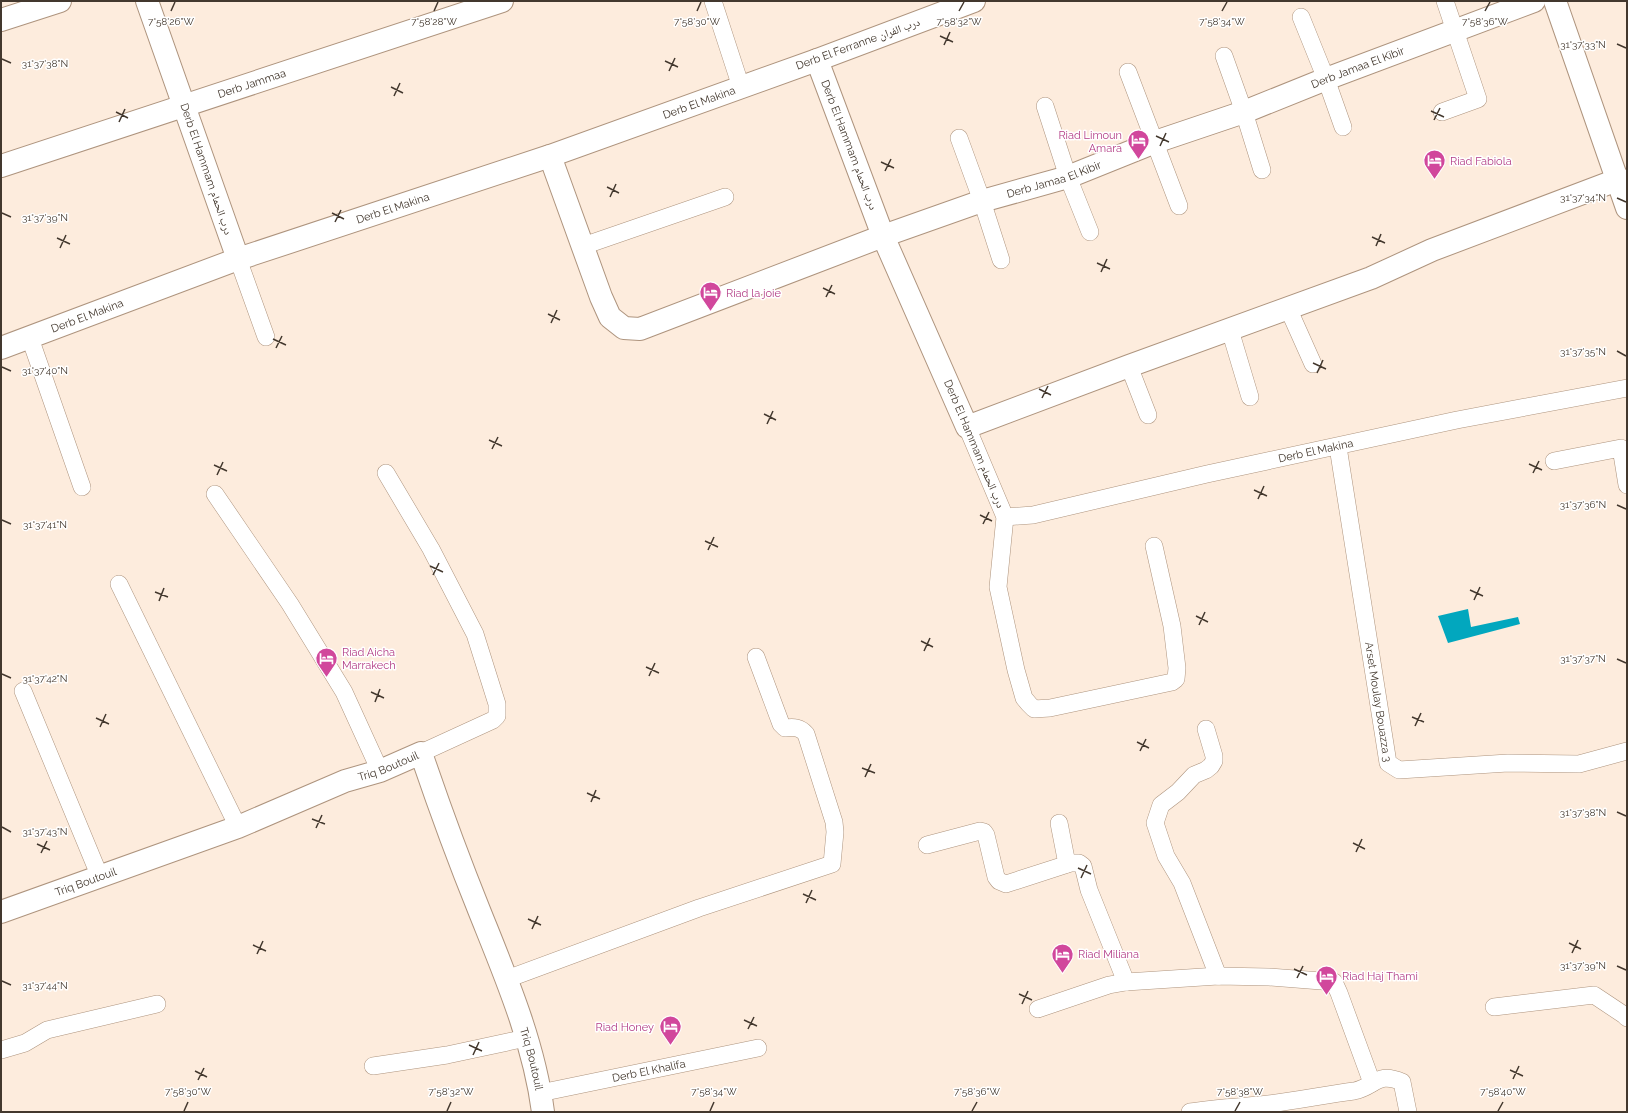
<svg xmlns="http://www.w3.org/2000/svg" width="1628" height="1113" font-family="Raleway,'Noto Naskh Arabic',sans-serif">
<rect width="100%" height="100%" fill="#fdecdd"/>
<path fill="#02a7be" d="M1468 609 1471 627 1518 617 1520 624 1448 643 1438 616Z"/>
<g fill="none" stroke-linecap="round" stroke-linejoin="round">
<defs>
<g id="lane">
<path d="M713 1 741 87"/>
<path d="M1301 17 1326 79 1343 127"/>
<path d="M1224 56 1244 112 1262 170"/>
<path d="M1128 72 1179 206"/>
<path d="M1045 106 1068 177 1090 232"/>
<path d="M1442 112 1478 99 1445 1"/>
<path d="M959 138 982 201 1001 260"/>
<path d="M583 246 725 197"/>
<path d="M238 259 266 337"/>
<path d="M1288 308 1313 364"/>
<path d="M1230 330 1250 397"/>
<path d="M30 338 82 487"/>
<path d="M1129 366 1148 415"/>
<path d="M967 427 1005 517 998 587 1016 670 1024 698 1029 704 1034 709 1050 708 1172 682 1176 679 1177 668 1172 626 1154 546"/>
<path id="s1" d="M1338 447 1388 763 1399 770 1508 763 1579 764 1627 751"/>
<path d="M1554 461 1621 448 1627 485"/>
<path d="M386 473 431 549 475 634 497 704V716L493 720 421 753"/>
<path d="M215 494 290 604 344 692 380 771"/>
<path id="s2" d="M1005 517 1033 515 1207 474 1457 420 1627 388"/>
<path d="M119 584 238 827"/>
<path d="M23 691 100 877"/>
<path d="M1206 729 1214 756V761L1211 766 1206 770 1194 775 1178 792 1161 805 1155 823 1166 856 1182 883 1218 976"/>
<path d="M1059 823 1067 864"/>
<path d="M927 845 980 831 984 832 986 835 996 877 999 881 1006 884 1071 863H1079L1083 866 1089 890 1126 982"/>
<path d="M507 979 699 908 832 864 835 832 834 822 806 734C800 727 794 727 785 728L781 724 756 657"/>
<path d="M1494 1007 1594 995 1624 1015 1627 1018"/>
<path d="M1038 1009 1109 985 1126 982 1218 976 1269 977 1334 982 1339 993 1372 1083"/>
<path d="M1 1050 25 1043 47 1030 157 1004"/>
<path d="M373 1066 447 1055 526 1038"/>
<path id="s3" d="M540 1093 758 1048"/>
<path d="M1190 1112C1214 1108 1237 1107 1260 1105 1291 1102 1323 1095 1354 1091 1375 1087 1377 1071 1402 1082L1408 1112"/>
</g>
<g id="street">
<path d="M147 1 238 259"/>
<path d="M1555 1 1627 208"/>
<path d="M1 20 60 1"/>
<path d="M817 60 883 236 967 427 1129 366 1371 278 1432 250 1617 180 1627 181"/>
<path id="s4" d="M550 156 601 297 610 317 624 328 640 329 883 236 982 201 1068 177 1155 142 1244 112 1326 79 1534 1"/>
<path id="s5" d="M1 166 502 1"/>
<path id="s6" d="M1 348 238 259 550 156 817 60 974 1"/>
<path id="s7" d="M1 912 238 827 345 781 380 771 421 753C439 806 458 858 479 910 505 975 534 1042 543 1112"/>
</g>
</defs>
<use href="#lane" stroke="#ae947e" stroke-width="18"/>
<use href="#street" stroke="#ae947e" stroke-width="24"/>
<use href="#lane" stroke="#fff" stroke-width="17"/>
<use href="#street" stroke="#fff" stroke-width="22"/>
</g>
<path fill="none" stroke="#43382e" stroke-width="1.5" d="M171 11 175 2M434 11 438 2M697 11 701 2M959 11 964 2M1222 11 1227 2M1485 11 1490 2M940 36 953 42M1617 44 1626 48M944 45 950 32M2 59 11 63M665 61 678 67M669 71 675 58M391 87 403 93M394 96 400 83M1431 111 1444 117M116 112 128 118M1434 120 1440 108M119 122 125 109M1156 136 1169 142M1160 146 1166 133M881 162 894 168M885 171 891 159M607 187 619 193M610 197 616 184M1617 198 1626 202M2 213 11 217M332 213 344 219M335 222 341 210M1372 237 1385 243M57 238 70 244M1376 246 1381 234M60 248 66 235M1097 263 1110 269M1101 272 1107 259M823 288 835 294M826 297 832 285M548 314 560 320M551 323 557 310M273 339 286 345M276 348 282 336M1617 351 1626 356M1313 363 1326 369M2 367 11 371M1317 373 1323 360M1039 389 1051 395M1042 398 1048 386M764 414 776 420M767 424 773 411M489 440 502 446M492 449 498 437M1529 464 1542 470M214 465 227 471M1533 473 1539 461M217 475 223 462M1254 490 1267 496M1258 499 1264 486M1617 505 1626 509M980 515 992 521M2 520 11 524M983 524 989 512M705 541 718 547M708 550 714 537M430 566 443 572M433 575 439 563M1470 590 1483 596M155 592 168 597M1474 600 1480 587M159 601 164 588M1196 616 1208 622M1199 625 1205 612M921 641 933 647M924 651 930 638M1617 659 1626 663M646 667 659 673M2 674 11 678M649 676 655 663M371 692 384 698M375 702 380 689M1412 717 1424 722M96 718 109 724M1415 726 1421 713M100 727 106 714M1137 742 1149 748M1140 751 1146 739M862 768 875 773M865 777 871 764M587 793 600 799M591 802 596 790M1617 812 1626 816M312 819 325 824M2 827 11 832M316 828 322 815M1353 843 1365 849M37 844 50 850M1356 852 1362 839M41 853 47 841M1078 868 1091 874M1081 878 1087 865M803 894 816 900M806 903 812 890M528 919 541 925M532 929 538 916M1569 943 1581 949M253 945 266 951M1572 953 1578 940M257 954 263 941M1617 966 1626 970M1294 969 1307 975M1297 978 1303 966M2 981 11 985M1019 994 1032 1000M1022 1004 1028 991M744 1020 757 1026M748 1029 754 1017M469 1045 482 1051M473 1055 479 1042M1510 1070 1523 1076M195 1071 207 1077M1513 1079 1519 1066M198 1080 204 1068M184 1111 188 1102M447 1111 451 1102M710 1111 714 1102M972 1111 977 1102M1235 1111 1240 1102M1498 1111 1503 1102"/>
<defs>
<symbol id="hotel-pin" viewBox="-11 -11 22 30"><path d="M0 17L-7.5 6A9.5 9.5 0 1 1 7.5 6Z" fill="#d1479c" stroke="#fff"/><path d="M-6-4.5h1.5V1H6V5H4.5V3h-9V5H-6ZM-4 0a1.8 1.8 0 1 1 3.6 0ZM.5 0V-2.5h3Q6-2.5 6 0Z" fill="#fff"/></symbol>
</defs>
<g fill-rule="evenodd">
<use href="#hotel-pin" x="1126" y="128" width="25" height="34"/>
<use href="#hotel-pin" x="1422" y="148" width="25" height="34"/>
<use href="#hotel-pin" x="698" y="280" width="25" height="34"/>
<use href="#hotel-pin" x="314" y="646" width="25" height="34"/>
<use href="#hotel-pin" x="1050" y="942" width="25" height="34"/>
<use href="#hotel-pin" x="1314" y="964" width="25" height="34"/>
<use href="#hotel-pin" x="658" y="1014" width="25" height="34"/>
</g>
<g text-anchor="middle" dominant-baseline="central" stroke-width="3" stroke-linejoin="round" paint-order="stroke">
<g font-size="11" fill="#43382e" stroke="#fff">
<text transform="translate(858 44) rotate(-20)">Derb El Ferranne درب الفران</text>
<text stroke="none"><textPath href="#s4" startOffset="970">Derb Jamaa El Kibir</textPath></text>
<text stroke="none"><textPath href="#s5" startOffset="264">Derb Jammaa</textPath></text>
<text stroke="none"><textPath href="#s6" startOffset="740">Derb El Makina</textPath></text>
<text transform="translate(849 145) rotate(69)">Derb El Hammam درب الحمام</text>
<text transform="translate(206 169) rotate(71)">Derb El Hammam درب الحمام</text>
<text stroke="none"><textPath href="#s4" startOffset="646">Derb Jamaa El Kibir</textPath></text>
<text stroke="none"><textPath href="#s6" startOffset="416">Derb El Makina</textPath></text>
<text stroke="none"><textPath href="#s6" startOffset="92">Derb El Makina</textPath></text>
<text transform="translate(974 444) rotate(67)">Derb El Hammam درب الحمام</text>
<text stroke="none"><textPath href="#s2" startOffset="318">Derb El Makina</textPath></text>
<text stroke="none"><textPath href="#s1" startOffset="258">Arset Moulay Bouazza 3</textPath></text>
<text stroke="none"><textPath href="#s7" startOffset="414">Triq Boutouil</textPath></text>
<text stroke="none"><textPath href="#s7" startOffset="90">Triq Boutouil</textPath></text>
<text stroke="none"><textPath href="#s7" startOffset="775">Triq Boutouil</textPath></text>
<text stroke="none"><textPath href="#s3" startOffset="111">Derb El Khalifa</textPath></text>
</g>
<g font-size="11" fill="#b23c85" stroke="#fff" text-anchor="start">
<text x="1122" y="135" text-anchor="end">Riad Limoun<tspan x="1122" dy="13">Amara</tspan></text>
<text x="1450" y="161">Riad Fabiola</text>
<text x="726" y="293">Riad la joie</text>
<text x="342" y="652">Riad Aicha<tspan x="342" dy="13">Marrakech</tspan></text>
<text x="1078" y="954">Riad Miliana</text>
<text x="1342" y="976">Riad Haj Thami</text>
<text x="654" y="1027" text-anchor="end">Riad Honey</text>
</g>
</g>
<g font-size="10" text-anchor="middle" fill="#43382e" stroke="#fff" stroke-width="3" stroke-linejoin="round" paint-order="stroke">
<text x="171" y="25">7°58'26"W</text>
<text x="434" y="25">7°58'28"W</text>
<text x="697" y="25">7°58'30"W</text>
<text x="959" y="25">7°58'32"W</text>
<text x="1222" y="25">7°58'34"W</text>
<text x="1485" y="25">7°58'36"W</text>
<text x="1583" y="48">31°37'33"N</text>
<text x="45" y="67">31°37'38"N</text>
<text x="1583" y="201">31°37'34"N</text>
<text x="45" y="221">31°37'39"N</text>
<text x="1583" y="355">31°37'35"N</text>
<text x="45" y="374">31°37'40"N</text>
<text x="1583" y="508">31°37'36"N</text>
<text x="45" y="528">31°37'41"N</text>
<text x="1583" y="662">31°37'37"N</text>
<text x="45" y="682">31°37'42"N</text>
<text x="1583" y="816">31°37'38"N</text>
<text x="45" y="835">31°37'43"N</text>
<text x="1583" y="969">31°37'39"N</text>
<text x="45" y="989">31°37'44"N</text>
<text x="188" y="1095">7°58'30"W</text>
<text x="451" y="1095">7°58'32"W</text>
<text x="714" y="1095">7°58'34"W</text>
<text x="977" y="1095">7°58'36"W</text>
<text x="1240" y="1095">7°58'38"W</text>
<text x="1503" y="1095">7°58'40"W</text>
</g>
<rect width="1628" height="1113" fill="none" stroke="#43382e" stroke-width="4"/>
</svg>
